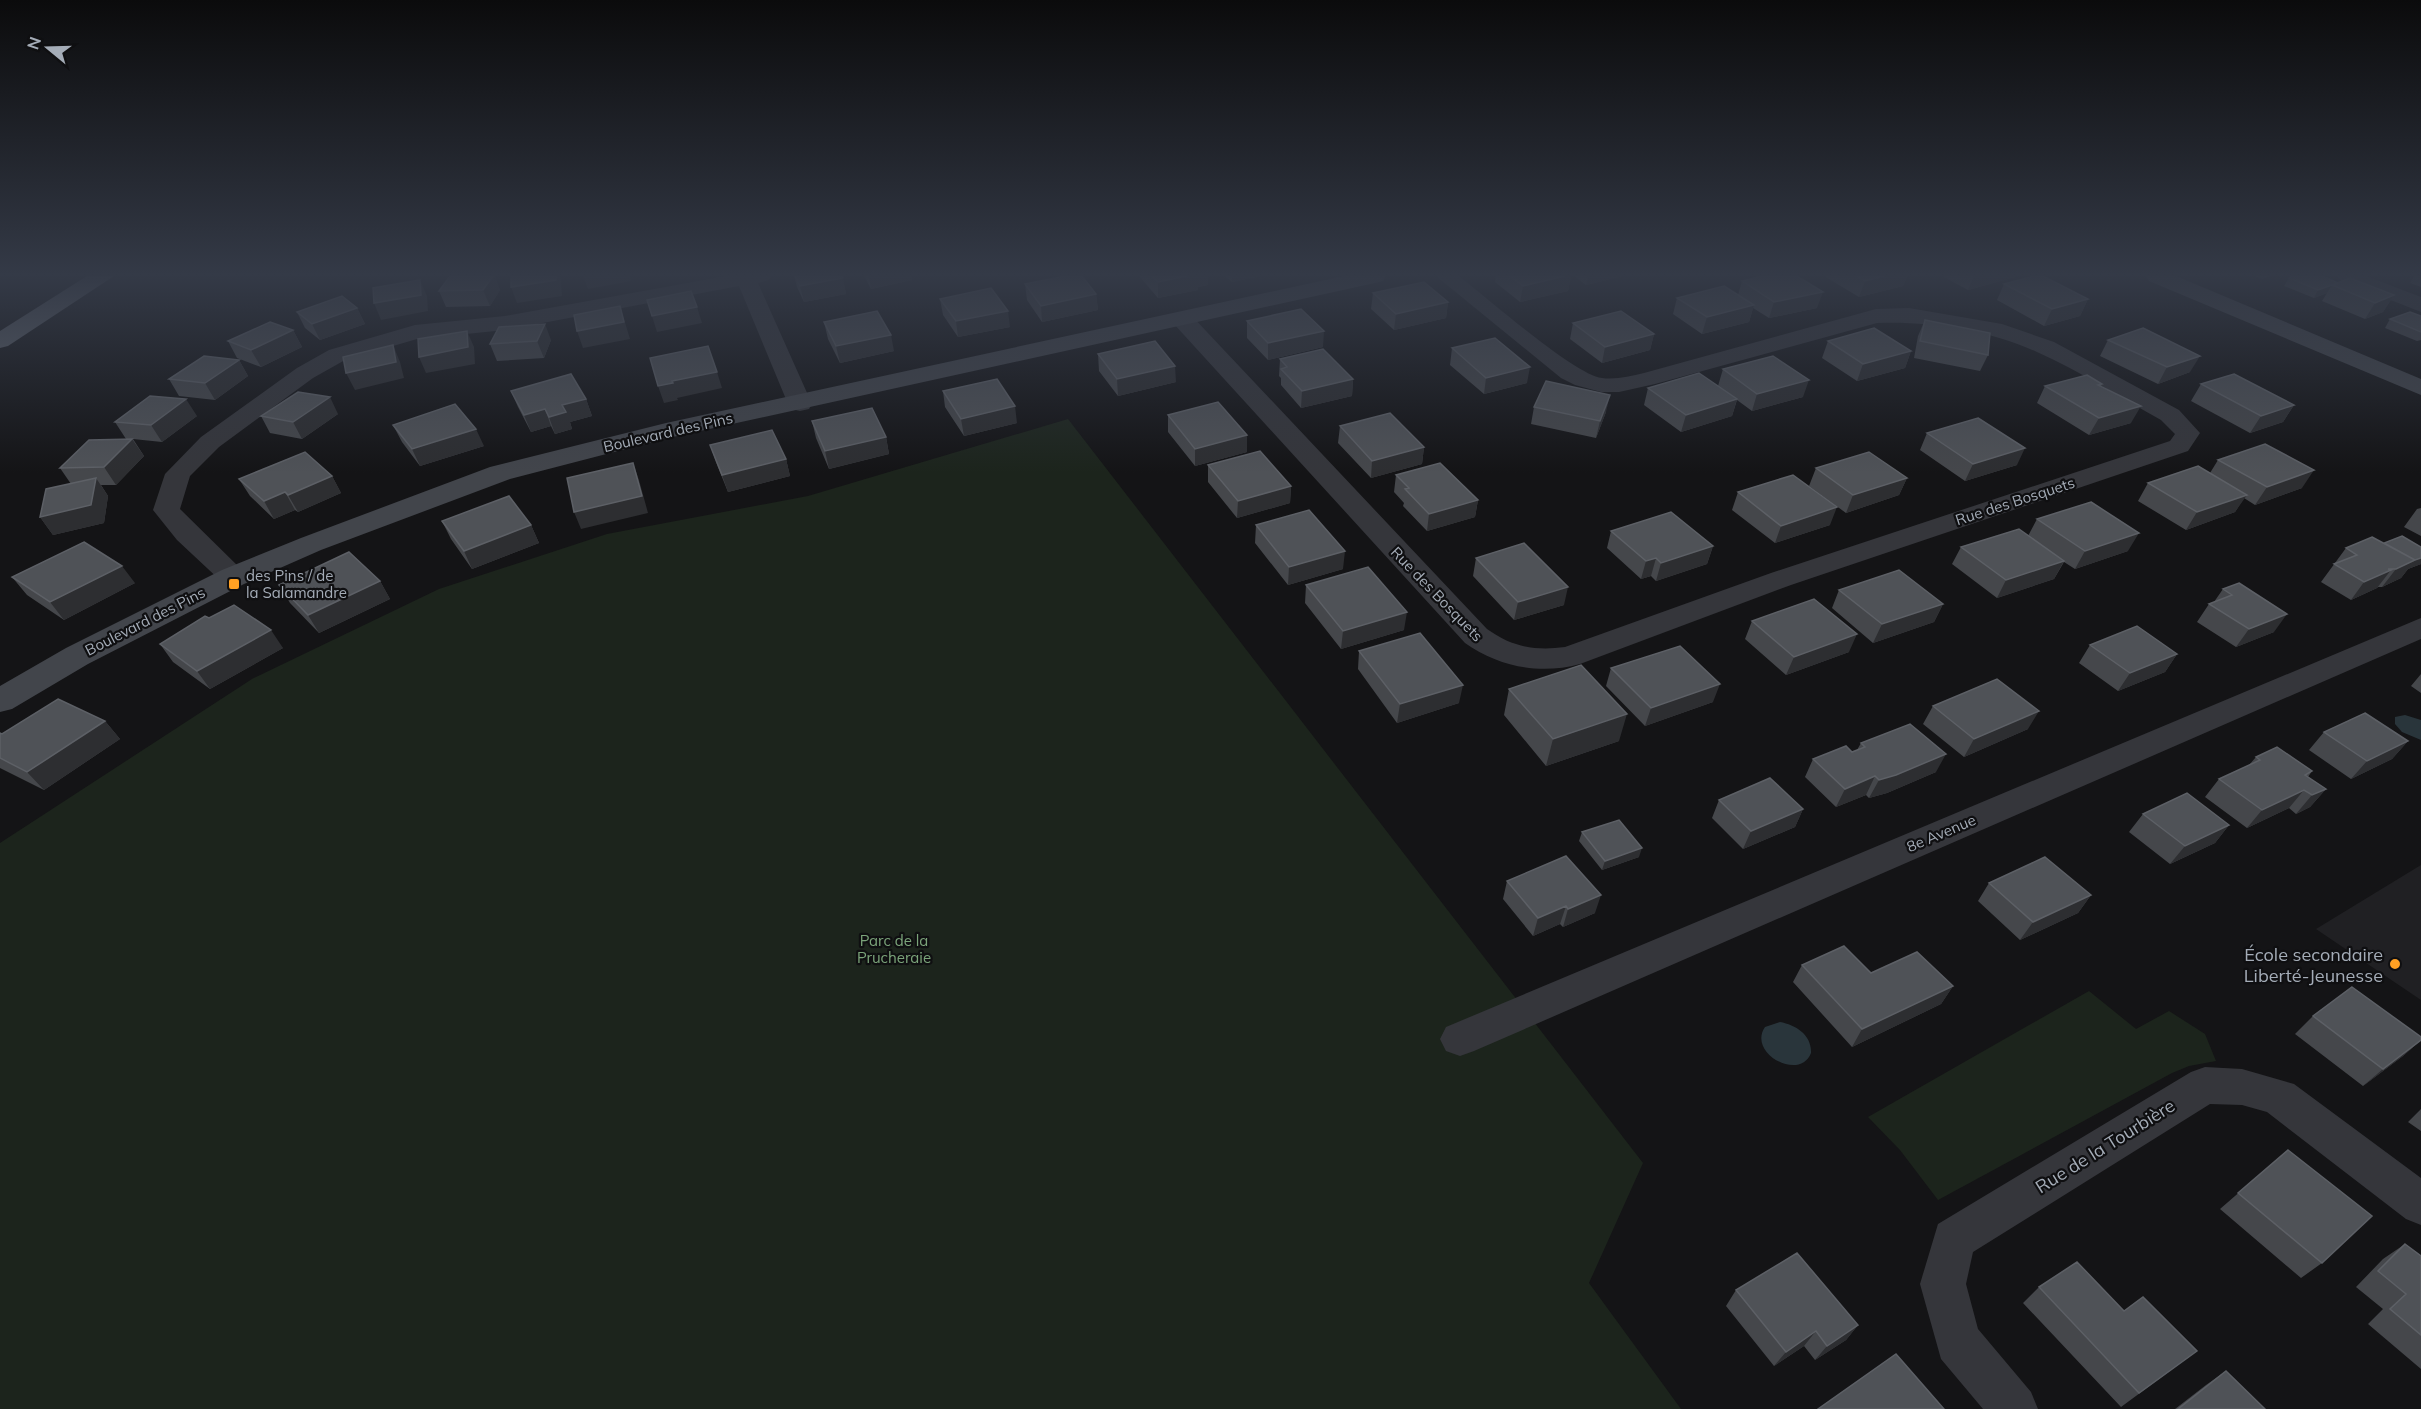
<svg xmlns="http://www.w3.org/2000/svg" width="2421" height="1409" font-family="Mulish,sans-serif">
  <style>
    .built { fill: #202023 }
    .green { fill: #1c241c }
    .water { fill: #29353b }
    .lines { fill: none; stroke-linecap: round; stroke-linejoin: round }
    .street { fill: #35363b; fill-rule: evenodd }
    .secondary { fill: #42454b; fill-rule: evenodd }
    .highway { fill: #60656d; fill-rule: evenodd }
    .wall { fill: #45474b }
    .shaded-wall { fill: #2d2e31 }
    .building { fill: #4f5257; stroke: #5d6066; stroke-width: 1.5 }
    .poi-dot { fill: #ffa023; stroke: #0f0f11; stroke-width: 2 }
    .labels { text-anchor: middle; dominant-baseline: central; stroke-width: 4.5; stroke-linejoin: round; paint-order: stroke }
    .street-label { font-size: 15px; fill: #a4acb7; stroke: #0f0f11 }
    .poi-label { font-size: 15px; fill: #a4acb7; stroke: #0f0f11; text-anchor: start }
    .park-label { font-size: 15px; fill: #7ba47a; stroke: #0f0f11 }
    .near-poi-label { font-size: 18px; fill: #a4acb7; stroke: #0f0f11; text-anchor: end }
    .near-street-label { font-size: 18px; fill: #a4acb7; stroke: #0f0f11 }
  </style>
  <rect width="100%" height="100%" fill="#141416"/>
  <path class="built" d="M2421,865V1000L2316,929Z"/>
  <path class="green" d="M1068,419L1643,1163L1589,1283L1681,1409H0V843L252,679L439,589L607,534L808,496Z
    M2089,991L2136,1029L2169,1011L2205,1034L2216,1061L2189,1066L2172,1073L1938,1200L1900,1150L1868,1117Z"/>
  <path class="water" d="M2405,715L2421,720V740L2402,732L2395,724V717Z
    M1780,1022C1796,1025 1812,1035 1811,1053C1800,1082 1747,1053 1765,1027Z"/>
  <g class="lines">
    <path class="street" d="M726,276H771L768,280L758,283L812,404L809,409L800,411L791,409L788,404L739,286L505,330L417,339L345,360L313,378L219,447L190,476L180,509L243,571L247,577L243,583L233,586L223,583L177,540L153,510L165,474L201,437L297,368L329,350L415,325L505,316Z
      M1436,276H1459C1486,297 1575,375 1602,378C1616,380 1630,376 1644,373L1876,309L1909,308L2002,324L2054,342L2179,410L2200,433L2188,451L1791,585L1580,664C1540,675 1499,667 1465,643L1174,324L1171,319L1174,314H1190L1487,629C1512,647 1535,651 1565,647L1771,573L2170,441L2175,434L2161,420C2121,398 2080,371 2037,352C1989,330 1930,321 1877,323L1655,384L1619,392H1601L1575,385L1561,378Z
      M2337,276H2366L2421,297V312L2340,280Z
      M2421,618V639L1474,1051L1460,1056L1446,1051L1440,1039L1446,1027Z
      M2205,1067L2242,1069L2294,1084L2421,1178V1225L2406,1219L2267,1112L2242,1105L2210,1104L1973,1252L1966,1284L1978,1329L2031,1392L2038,1409H1983L1941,1359L1920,1284L1938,1224L2191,1072Z"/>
    <path class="secondary" d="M1344,276H1386L1383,281L1375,283L668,438L510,479L321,550L244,584L88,664L12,709L0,712V686L66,648L222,570L301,538L490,467L666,423Z
      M2146,276H2176L2421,379V395L2149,281Z"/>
    <path class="highway" d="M87,276H114L8,346L0,348V331Z"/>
  </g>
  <path class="wall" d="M450,276L500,290L490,306L446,307L439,291Z
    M794,276H842L846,294L804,302L797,287Z
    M864,276H911L912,280L871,289Z
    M1139,276H1208V285L1198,287V290L1158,298Z
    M1225,276H1261L1232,282Z
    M1496,276H1571L1568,291L1520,302L1495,282Z
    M1574,276H1623L1586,285Z
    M1824,276H1907L1903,286L1859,297Z
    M1942,276H2015V277L1968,290Z
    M2255,276H2271L2262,279Z
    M2414,276H2421V287L2410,283Z
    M2289,278L2338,283L2394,295L2383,312L2365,319L2322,301L2327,293L2314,298L2284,286Z
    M1742,281L1817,308L1769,318L1753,308L1749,322L1702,334L1673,314L1677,298L1738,295Z
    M1025,284L1096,294L1098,310L1042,322L1027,300Z
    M2004,284L2088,299L2080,316L2044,326L1997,300Z
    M1373,293L1448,302L1446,318L1394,330L1371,309Z
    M940,299L1010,327L958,337L943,315Z
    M357,308L365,324L320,340L305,328L297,312Z
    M2421,316V340L2417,341L2385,328L2390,319Z
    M1925,320L1988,355L1980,371L1914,358L1918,336Z
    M1247,321L1323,347L1268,360L1247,338Z
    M824,322L894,351L840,363L828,339Z
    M1573,323L1654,334L1650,350L1602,363L1570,339Z
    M293,330L302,347L261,367L237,358L228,341Z
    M551,340L544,358L497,361L490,344Z
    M2108,340L2190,372L2158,384L2100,356Z
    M1828,341L1911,351L1905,368L1857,381L1822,358Z
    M1452,348L1527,383L1484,394L1450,365Z
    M1098,354L1176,382L1118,396L1099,371Z
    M1280,359L1353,379L1352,396L1301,408L1281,385V378L1279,376Z
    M239,360L248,376L215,400L179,396L169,379Z
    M1723,369L1803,397L1752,411L1737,400L1732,416L1681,432L1644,405L1648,388L1718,386Z
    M2102,384L2101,387L2131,423L2089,435L2037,403L2045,386Z
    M2201,384L2294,405L2283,422L2250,433L2191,401Z
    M511,391L586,399L592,416L570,422L572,429L555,434L551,426L531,432L518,407Z
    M943,391L1017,423L964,436L945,407Z
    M1534,407L1606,412L1596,438L1531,424Z
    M338,414L302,439L270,433L261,416Z
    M1168,415L1247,435V452L1195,466L1168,432Z
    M197,416L162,442L133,439L144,456L116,485H101L108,496L104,523L53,535L40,517L71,484L60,468L126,439L115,422Z
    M812,421L886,437L889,454L829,469L816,438Z
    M393,425L484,446L420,466L402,442Z
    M1340,426L1424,447L1422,464L1371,478L1338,443Z
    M1927,433L2017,465L1965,481L1920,450Z
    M710,445L786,459L790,476L728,492L716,462Z
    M2218,460L2302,488L2255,505L2244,498L2235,512L2186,530L2138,501L2148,483L2210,473Z
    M1208,465L1291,486L1290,503L1237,518L1208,482Z
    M1816,468L1907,478L1899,495L1846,513L1809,486Z
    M1396,475L1478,500L1475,517L1427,531L1403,506L1404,503L1394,492Z
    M332,476L341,493L298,512L295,510L274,519L250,496L239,479Z
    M1738,492L1830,525L1775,543L1732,510Z
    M2421,508V536L2404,527L2417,509Z
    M2037,519L2128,551L2075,569L2064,562L2054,579L1997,598L1952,564L1961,547L2028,536Z
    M442,521L531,525L539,543L472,569L451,539Z
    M1256,525L1343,569L1288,585L1255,543Z
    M1611,531L1713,546L1707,564L1656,581L1651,576L1641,579L1607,548Z
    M2384,543L2421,547V564L2408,569L2401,578L2382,587H2378L2377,588L2351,600L2321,582L2346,548Z
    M1476,558L1564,605L1514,620L1473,576Z
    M12,577L135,583L64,620L27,595Z
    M380,581L390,599L319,633L290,603L279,585Z
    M2239,583L2274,632L2236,647L2197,622L2209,604L2214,602L2223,589Z
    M1306,585L1404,630L1341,649L1305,603Z
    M1839,590L1943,604L1934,622L1873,643L1832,608Z
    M209,618L283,648L210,689L173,662L160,644Z
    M1752,621L1849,652L1786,675L1745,639Z
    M2090,645L2177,654L2165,672L2118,691L2079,663Z
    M1359,651L1459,703L1397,723L1358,669Z
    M1611,668L1713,702L1645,726L1606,686Z
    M2421,674V693L2411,686Z
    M1509,689L1619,741L1546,766L1504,715Z
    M1933,706L2028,729L1964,757L1923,724Z
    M105,721L120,739L44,790L0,768V733L2,734Z
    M2324,732L2408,741L2392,759L2351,779L2309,750Z
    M1861,743L1936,772L1887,793L1869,798L1866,795L1836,807L1805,777L1813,759L1852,752L1857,750Z
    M2256,757L2312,771L2308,777L2326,789L2310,807L2296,814L2289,808L2247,828L2205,797L2219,779L2249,765Z
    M1719,800L1803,809L1795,827L1743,849L1712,818Z
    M2143,814L2229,825L2215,843L2170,864L2129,832Z
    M1582,832L1639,857L1602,870L1579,841Z
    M1507,881L1595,913L1563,927L1560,924L1533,936L1503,899Z
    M1989,883L2091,895L2078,913L2020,940L1978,901Z
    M1802,965L1871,973L1953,986L1941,1004L1852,1047L1793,982Z
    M2313,1016L2421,1040L2403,1056L2363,1086L2295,1034Z
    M2421,1109V1131L2408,1122Z
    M2288,1150L2322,1263L2301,1278L2220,1209Z
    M2405,1244L2421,1256V1369L2368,1324L2383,1309L2356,1287L2383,1259Z
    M2039,1287L2124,1311L2197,1351L2121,1407L2023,1303Z
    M1736,1290L1858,1325L1846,1340L1815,1360L1804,1346L1774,1366L1726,1306Z
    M2226,1371L2265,1409H2175L2206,1385Z"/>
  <path class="shaded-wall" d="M493,276H495L500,290L490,306L483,290Z
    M556,276H560L561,281L562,296L517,303L511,287Z
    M583,276H630L631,281L588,289Z
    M869,276H911L912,280L871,289Z
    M1187,276H1208V285L1198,287V290L1158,298V282Z
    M1232,276H1261L1232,282Z
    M1565,276H1571L1568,291L1520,302L1523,286Z
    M1588,276H1623L1586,285Z
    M1884,276H1907L1903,286L1859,297L1865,281Z
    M1974,276H2015V277L1968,290Z
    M843,278L846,294L804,302L800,286Z
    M420,280L427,296L428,311L381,320L374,303Z
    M2332,285L2327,293L2314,298L2318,290Z
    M1823,292L1817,308L1769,318L1774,302Z
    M1096,294L1098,310L1042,322L1041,306Z
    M2394,295L2383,312L2365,319L2375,303Z
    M2088,299L2080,316L2044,326L2052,309Z
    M1448,302L1446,318L1394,330L1396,314Z
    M1754,305L1749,322L1702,334L1707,317Z
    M620,306L630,339L583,348L577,331Z
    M697,307L702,323L657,332L652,316Z
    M357,308L365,324L320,340L312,324Z
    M1008,311L1010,327L958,337L956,321Z
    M545,324L551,340L544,358L537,341Z
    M293,330L302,347L261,367L251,350Z
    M467,331L474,347L475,364L426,373L419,357Z
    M1324,331L1323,347L1268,360V343Z
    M1654,334L1650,350L1602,363L1605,347Z
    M891,335L894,351L840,363L836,346Z
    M393,345L400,362L404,378L355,390L346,373Z
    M1911,351L1905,368L1857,381L1863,364Z
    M2200,356L2190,372L2158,384L2167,367Z
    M239,360L248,376L215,400L205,383Z
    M1175,366L1176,382L1118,396L1117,379Z
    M1530,367L1527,383L1484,394L1486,378Z
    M717,372L722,388L677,398L678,400L664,403L658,386L672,381Z
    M1353,379L1352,396L1301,408L1302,391Z
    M1809,380L1803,397L1752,411L1757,394Z
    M1610,395L1606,412L1596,438L1600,421Z
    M330,397L338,414L302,439L293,422Z
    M186,399L197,416L162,442L151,425Z
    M586,399L592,416L570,422L572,429L555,434L549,417L562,405Z
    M1737,399L1732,416L1681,432L1686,415Z
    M2294,405L2283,422L2250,433L2261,416Z
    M1015,406L1017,423L964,436L961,419Z
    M2141,406L2131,423L2089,435L2099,418Z
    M545,409L551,426L531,432L524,415Z
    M476,429L484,446L420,466L412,449Z
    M1247,435V452L1195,466V449Z
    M886,437L889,454L829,469L825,451Z
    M132,439L144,456L116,485L104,467Z
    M1424,447L1422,464L1371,478L1372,461Z
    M2025,448L2017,465L1965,481L1973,464Z
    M786,459L790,476L728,492L722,475Z
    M633,463L639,480L648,513L581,529L574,512Z
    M2314,470L2302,488L2255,505L2267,487Z
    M332,476L341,493L298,512L288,495Z
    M96,478L108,496L104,523L53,535L40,517Z
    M1907,478L1899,495L1846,513L1853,495Z
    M1291,486L1290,503L1237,518L1238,501Z
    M285,492L295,510L274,519L264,501Z
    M2247,495L2235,512L2186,530L2197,512Z
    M1478,500L1475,517L1427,531L1429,514Z
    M1837,507L1830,525L1775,543L1781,526Z
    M531,525L539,543L472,569L464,551Z
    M2139,533L2128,551L2075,569L2085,551Z
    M1713,546L1707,564L1656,581L1661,563Z
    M1345,551L1343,569L1288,585L1289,567Z
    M1656,558L1651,576L1641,579L1646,561Z
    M2421,558V564L2408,569L2401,578L2382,587L2396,569Z
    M2064,561L2054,579L1997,598L2006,580Z
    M122,566L135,583L64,620L50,602Z
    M2391,570L2377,588L2351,600L2364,582Z
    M380,581L390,599L319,633L308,615Z
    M1568,587L1564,605L1514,620L1518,602Z
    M1943,604L1934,622L1873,643L1882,624Z
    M1407,612L1404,630L1341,649L1343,631Z
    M2287,614L2274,632L2236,647L2249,629Z
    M271,630L283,648L210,689L197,671Z
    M1857,634L1849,652L1786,675L1794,657Z
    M2177,654L2165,672L2118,691L2130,673Z
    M1720,684L1713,702L1645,726L1651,708Z
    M1463,685L1459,703L1397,723L1400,704Z
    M2039,711L2028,729L1964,757L1974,739Z
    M1627,714L1619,741L1546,766L1553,739Z
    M105,721L120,739L44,790L27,772Z
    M2408,741L2392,759L2351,779L2367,761Z
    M1946,754L1936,772L1887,793L1869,798L1879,780Z
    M1875,776L1866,795L1836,807L1845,789Z
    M2326,789L2310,807L2296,814L2312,795Z
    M2304,790L2289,808L2247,828L2262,810Z
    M1803,809L1795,827L1743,849L1751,831Z
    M2229,825L2215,843L2170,864L2185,846Z
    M1642,848L1639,857L1602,870L1605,861Z
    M1601,895L1595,913L1563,927L1568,909Z
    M2091,895L2078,913L2020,940L2033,922Z
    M1566,906L1560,924L1533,936L1538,918Z
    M1953,986L1941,1004L1852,1047L1862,1029Z
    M2421,1040L2403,1056L2363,1086L2383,1069Z
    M1858,1325L1846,1340L1815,1360L1827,1346Z
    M1816,1331L1804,1346L1774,1366L1786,1352Z"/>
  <path class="building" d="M450,276H493L483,290L439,291Z
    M511,276H556V280L511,287Z
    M795,276H842L843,278L800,286Z
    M1065,276H1082L1096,294L1041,306L1025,284Z
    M1152,276H1187L1158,282Z
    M1510,276H1565L1523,286Z
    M1762,276H1797L1823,292L1774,302L1742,281Z
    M1857,276H1884L1865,281Z
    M2034,276H2043L2088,299L2052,309L2004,284Z
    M2293,276H2322L2338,283L2318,290L2289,278Z
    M2350,278L2394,295L2375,303L2332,285Z
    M420,280L421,295L374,303L373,288Z
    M1424,282L1448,302L1396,314L1373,293Z
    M1724,286L1754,305L1707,317L1677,298Z
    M991,288L1008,311L956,321L940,299Z
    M691,291L697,307L652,316L647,300Z
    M342,296L357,308L312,324L297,312Z
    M620,306L624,322L577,331L574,315Z
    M1301,309L1324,331L1268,343L1247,321Z
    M877,311L891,335L836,346L824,322Z
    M1621,311L1654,334L1605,347L1573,323Z
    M2410,312L2421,316V332L2390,319Z
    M1925,320L1990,333L1988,355L1920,341Z
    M270,322L293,330L251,350L228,341Z
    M545,324L537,341L490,344L499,327Z
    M1874,328L1911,351L1863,364L1828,341Z
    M2143,328L2200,356L2167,367L2108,340Z
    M467,331L468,347L419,357L418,339Z
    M1495,338L1530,367L1486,378L1452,348Z
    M1155,341L1175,366L1117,379L1098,354Z
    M393,345L396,362L346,373L343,357Z
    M708,346L717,372L672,381L673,383L658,386L650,358Z
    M1323,349L1353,379L1302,391L1281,369L1287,367L1280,359Z
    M204,356L239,360L205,383L169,379Z
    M1773,356L1809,380L1757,394L1723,369Z
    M1699,373L1737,399L1686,415L1648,388Z
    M571,374L586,399L562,405L566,412L549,417L545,409L524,415L511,391Z
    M2234,374L2294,405L2261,416L2201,384Z
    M2087,375L2102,384L2098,385L2141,406L2099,418L2045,386Z
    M997,379L1015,406L961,419L943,391Z
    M1546,381L1610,395L1600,421L1534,407Z
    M298,392L330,397L293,422L261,416Z
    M150,396L186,399L151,425L115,422Z
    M1218,402L1247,435L1195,449L1168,415Z
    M455,404L476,429L412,449L393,425Z
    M872,408L886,437L825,451L812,421Z
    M1390,413L1424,447L1372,461L1340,426Z
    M1978,418L2025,448L1973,464L1927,433Z
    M772,430L786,459L722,475L710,445Z
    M132,439L104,467L60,468L89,440Z
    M2265,444L2314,470L2267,487L2218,460Z
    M1260,451L1291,486L1238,501L1208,465Z
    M305,452L332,476L288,495L285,492L264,501L239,479Z
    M1869,452L1907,478L1853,495L1816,468Z
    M633,463L642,496L574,512L567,478Z
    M1440,463L1478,500L1429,514L1405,489L1409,488L1396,475Z
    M2198,466L2247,495L2197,512L2148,483Z
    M1793,475L1837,507L1781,526L1738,492Z
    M96,478L91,505L40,517L46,489Z
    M509,496L531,525L464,551L442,521Z
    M2091,502L2139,533L2085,551L2037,519Z
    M1309,510L1345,551L1289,567L1256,525Z
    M1671,512L1713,546L1661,563L1656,558L1646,561L1611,531Z
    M2019,529L2064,561L2006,580L1961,547Z
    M2402,536L2421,547V558L2415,560L2384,543Z
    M2372,537L2415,560L2396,569H2388L2391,570L2364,582L2334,564L2357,555L2346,548Z
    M84,542L122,566L50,602L12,577Z
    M1524,543L1568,587L1518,602L1476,558Z
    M349,552L380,581L308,615L279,585Z
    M1368,567L1407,612L1343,631L1306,585Z
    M1899,570L1943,604L1882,624L1839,590Z
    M2239,583L2287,614L2249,629L2209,604L2232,595L2223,589Z
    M1814,599L1857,634L1794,657L1752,621Z
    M234,605L271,630L197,671L160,644L205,616L209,618Z
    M2137,626L2177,654L2130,673L2090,645Z
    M1420,633L1463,685L1400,704L1359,651Z
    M1680,646L1720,684L1651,708L1611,668Z
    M1581,665L1627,714L1553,739L1509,689Z
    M1997,679L2039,711L1974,739L1933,706Z
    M58,699L105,721L27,772L0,758V733L2,734Z
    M2365,713L2408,741L2367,761L2324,732Z
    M1910,724L1946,754L1896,775L1879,780L1875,776L1845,789L1813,759L1846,746L1852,752L1865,747L1861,743Z
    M2277,747L2312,771L2305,775L2326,789L2312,795L2304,790L2262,810L2219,779L2260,760L2256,757Z
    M1770,778L1803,809L1751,831L1719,800Z
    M2187,793L2229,825L2185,846L2143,814Z
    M1619,820L1642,848L1605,861L1582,832Z
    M1566,856L1601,895L1568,909L1566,906L1538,918L1507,881Z
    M2045,857L2091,895L2033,922L1989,883Z
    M1844,946L1871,973L1917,952L1953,986L1862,1029L1802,965Z
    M2352,987L2421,1037V1040L2383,1069L2313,1016Z
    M2288,1150L2372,1216L2322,1263L2238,1193Z
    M2405,1244L2421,1256V1335L2390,1309L2406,1294L2378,1271Z
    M1797,1253L1858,1325L1827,1346L1816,1331L1786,1352L1736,1290Z
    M2077,1262L2124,1311L2143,1297L2197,1351L2139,1393L2039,1287Z
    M1896,1354L1944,1409H1818Z
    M2226,1371L2265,1409H2178Z"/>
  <linearGradient id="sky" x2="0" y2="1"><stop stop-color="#0b0b0c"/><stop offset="0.58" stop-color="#343a47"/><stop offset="1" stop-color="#343a47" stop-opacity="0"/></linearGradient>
  <rect width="2421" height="473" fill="url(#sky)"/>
  <g class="poi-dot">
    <rect x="228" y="578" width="12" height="12" rx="3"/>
    <circle cx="2395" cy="964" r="6"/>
  </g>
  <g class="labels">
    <g class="street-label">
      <text transform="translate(668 432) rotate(-13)">Boulevard des Pins</text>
      <text transform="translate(2015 501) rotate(-18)">Rue des Bosquets</text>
      <text transform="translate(1437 594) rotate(46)">Rue des Bosquets</text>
      <text transform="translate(145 621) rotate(-27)">Boulevard des Pins</text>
      <text transform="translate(1941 833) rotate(-23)">8e Avenue</text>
    </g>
    <g class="poi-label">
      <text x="246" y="575">des Pins / de<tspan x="246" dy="17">la Salamandre</tspan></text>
    </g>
    <g class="park-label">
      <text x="894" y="940">Parc de la<tspan x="894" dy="17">Prucheraie</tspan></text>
    </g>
    <g class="near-poi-label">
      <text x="2383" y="954">École secondaire<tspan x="2383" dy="21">Liberté-Jeunesse</tspan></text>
    </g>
    <g class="near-street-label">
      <text transform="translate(2105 1146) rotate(-32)">Rue de la Tourbière</text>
    </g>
  </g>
  <g transform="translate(48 48) rotate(289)" stroke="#0f0f11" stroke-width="4.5" paint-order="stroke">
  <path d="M0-4.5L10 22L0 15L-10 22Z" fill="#a4acb7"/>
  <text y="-9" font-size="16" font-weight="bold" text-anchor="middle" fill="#a4acb7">N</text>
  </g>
</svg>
